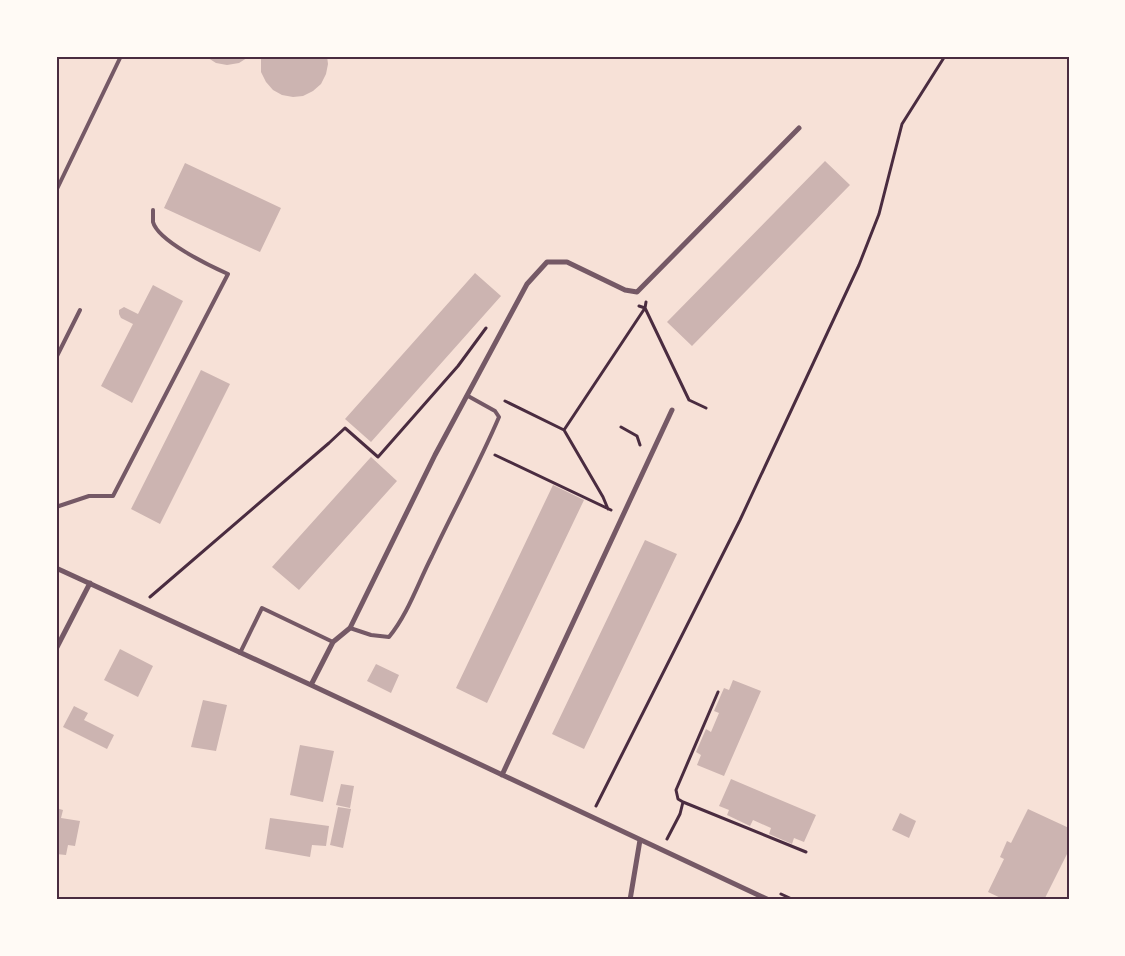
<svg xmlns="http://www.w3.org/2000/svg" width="1125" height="956" font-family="'Nunito Sans',sans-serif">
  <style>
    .building { fill: #ccb4b1 }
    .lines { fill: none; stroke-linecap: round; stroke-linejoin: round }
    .path { stroke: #4a2c40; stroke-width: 3 }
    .service { stroke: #755966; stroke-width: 4 }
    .minor { stroke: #755966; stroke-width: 5 }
    .neatline { fill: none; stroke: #4a2c40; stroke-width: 2 }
  </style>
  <rect width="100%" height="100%" fill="#f7e1d7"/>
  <path class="building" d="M205,56H250L239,63L227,65L216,63Z
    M261,56H327L328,64L326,74L321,84L313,91L303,96L293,97L282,95L273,90L266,82L261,72Z
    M825,161L850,185L692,346L667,322Z
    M185,163L281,208L260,252L164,208Z
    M475,273L501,296L371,442L345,419Z
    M153,285L183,301L132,403L101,386L133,324L121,318L119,314V310L124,307L138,314Z
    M201,370L230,384L160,524L131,509Z
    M371,457L397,481L299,590L272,567Z
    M553,485L584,500L487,703L456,688Z
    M645,540L677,554L584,749L552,734Z
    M120,649L153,666L138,697L104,680Z
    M376,664L399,675L391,693L367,681Z
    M733,680L761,691L724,776L697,765L701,755L696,752L706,729L711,732L719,713L714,711L724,688L729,690Z
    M203,700L227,705L216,751L191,747Z
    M74,706L88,713L84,720L114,735L107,749L63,727Z
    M300,745L334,751L323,802L290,795Z
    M731,779L816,815L804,842L794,838L792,844L769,834L771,828L753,820L750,826L727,815L729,810L719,806Z
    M341,784L354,786L350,808L336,805Z
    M338,807L351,809L343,848L330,845Z
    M56,808L63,810L61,818L80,821L75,846L68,845L66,855L56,854Z
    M1028,809L1069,828V850L1045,898L1046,900H1005L988,892L1004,859L1000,857L1007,841L1011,843Z
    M900,813L916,821L909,838L892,830Z
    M270,818L329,826L326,846L312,845L310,857L265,849Z
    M77,897L84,898L85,900H73Z"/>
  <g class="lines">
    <path class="path" d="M639,306L645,308L646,302
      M505,401L564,430L645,308L689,400L706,408
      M621,427L637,436L640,445
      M564,430L603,497L608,509
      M495,455L611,510
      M150,597L329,443L345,428L378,457L458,366L486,328
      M683,802L806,852
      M596,806L740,520L859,265L879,214L902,124L945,56
      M667,839L680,814L683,802L678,799L676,790L718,692
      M781,894L794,900"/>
    <path class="service" d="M56,191L121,56
      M56,358L80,310
      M56,507L89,496H113L228,274C210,266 158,241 153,222C153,218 153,214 153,210
      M350,628L371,635L389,637C408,614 418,583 432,556C454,509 479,464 499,417L495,411L468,396
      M240,653L262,608L333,642"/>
    <path class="minor" d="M56,568L311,685L769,900
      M56,649L90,583
      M311,685L333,642L350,628L435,455L527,284L547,262H567L625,290L637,292L799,128
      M502,775L672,410
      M630,900L640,840"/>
  </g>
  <rect width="1125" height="956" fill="none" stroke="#fffaf5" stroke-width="115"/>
  <rect x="58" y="58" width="1010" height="840" class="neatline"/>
</svg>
